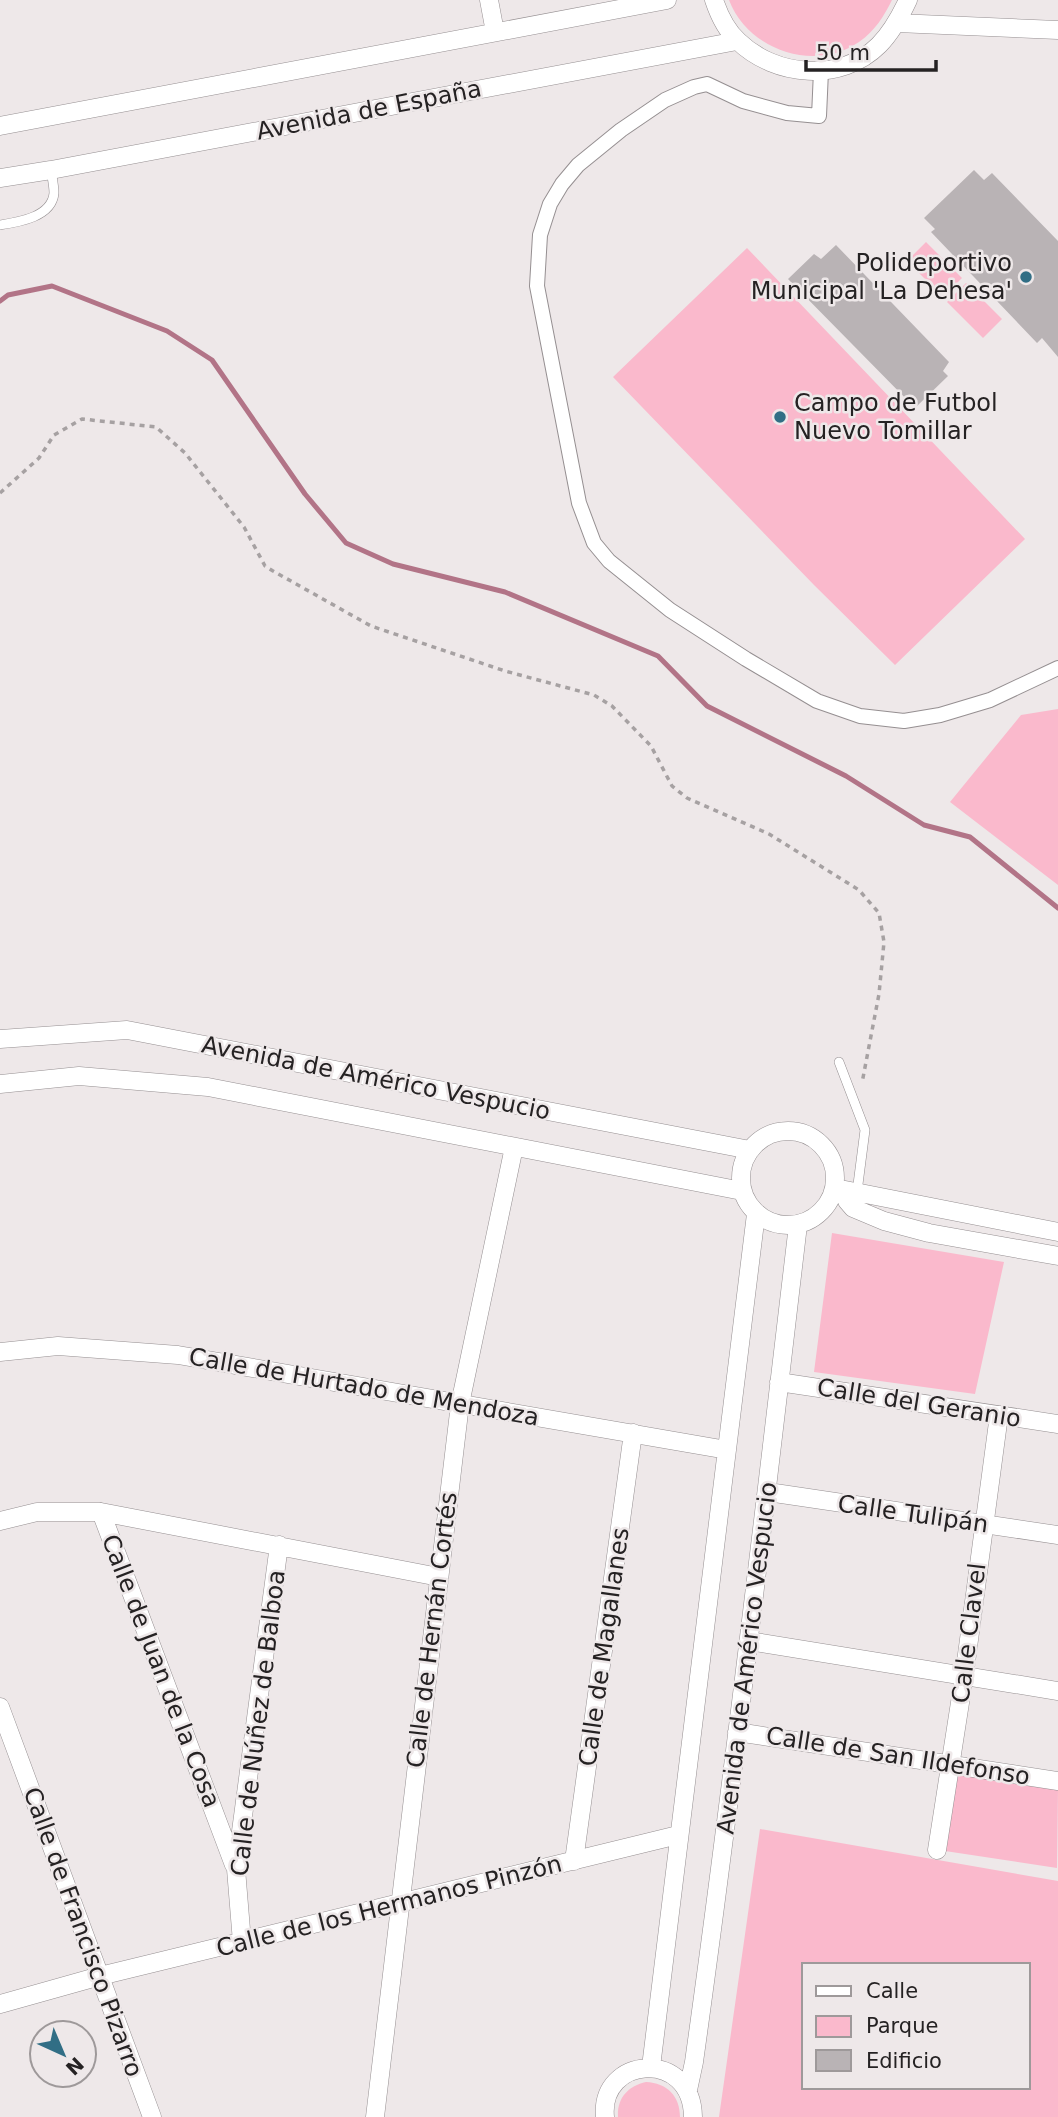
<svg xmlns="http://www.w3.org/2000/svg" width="1058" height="2117" font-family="'DejaVu Sans',sans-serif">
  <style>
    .green { fill: #fab9cc; fill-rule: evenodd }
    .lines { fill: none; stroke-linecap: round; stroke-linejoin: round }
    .stream { stroke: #b27487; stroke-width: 5 }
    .building { fill: #b9b3b5 }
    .service-casing { stroke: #958f91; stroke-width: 10 }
    .pedestrian-casing { stroke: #958f91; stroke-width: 16 }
    .minor-casing { stroke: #958f91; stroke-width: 19 }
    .path { stroke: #a6a1a2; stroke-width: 3.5; stroke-dasharray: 5 5; stroke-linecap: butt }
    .service { stroke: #fff; stroke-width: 9 }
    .pedestrian { stroke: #fff; stroke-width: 14 }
    .minor { stroke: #fff; stroke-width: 18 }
    .poi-dot { fill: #316e85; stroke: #eee8e9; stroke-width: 2.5 }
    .labels { text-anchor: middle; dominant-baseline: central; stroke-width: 5; stroke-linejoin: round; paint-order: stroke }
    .street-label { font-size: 24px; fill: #252223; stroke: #eee8e9 }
    .poi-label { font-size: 24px; fill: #252223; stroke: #eee8e9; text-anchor: end }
  </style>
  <rect width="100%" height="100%" fill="#eee8e9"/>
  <path class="green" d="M729,0H892C884,16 875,31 859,42C814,73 748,50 729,0Z
    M926,242L962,278L943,297L907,261Z
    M747,248L1025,539L895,665L814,585L613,377Z
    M966,283L1002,319L983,338L947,302Z
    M1058,709V885L950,802L1021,715Z
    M832,1233L1004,1262L975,1394L814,1372Z
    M958,1772L1058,1788L1057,1868L945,1851Z
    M760,1829L1058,1881V2117H719ZM804,1965H1028V2087H804Z
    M646,2082C667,2083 680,2096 680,2117H618C617,2098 628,2086 646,2082Z"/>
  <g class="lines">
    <path class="stream" d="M0,301L8,295L52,286L167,331L212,360L305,494L346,543L393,564L505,592L658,656L707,706L846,776L924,825L970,837L1058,908"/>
  </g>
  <path class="building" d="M974,170L984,180L992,173L1058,241V357L1042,338L1037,343L931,232L935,229L924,218Z
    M836,245L949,362L943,371L948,376L915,408L788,279L814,254L821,259Z"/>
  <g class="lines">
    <defs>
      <path id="service" d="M0,225C19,222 52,217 54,193C54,186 52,177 51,170
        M839,1062L865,1130L857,1192"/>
      <path id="pedestrian" d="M821,71L819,116L787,113L743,101L707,84L694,87L665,100L621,130L578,165L562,184L550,204L540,235L537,286L579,503L594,543L609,561L670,610L746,659L817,701L860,716L904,721L940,715L990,700L1058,668"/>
      <path id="minor" d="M489,0L495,32
        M714,0C719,15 726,30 738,41C775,77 841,83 879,45C892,32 900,17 908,0
        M897,23L1058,30
        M0,126L667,0
        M0,178L51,170L737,41
        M0,1039L127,1030L750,1150
        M0,1084L79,1076L208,1087L742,1191
        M741 1178a47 47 0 1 1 94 0a47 47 0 1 1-94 0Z
        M835,1188L1058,1232
        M845,1190L847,1201L853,1208L884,1221L929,1233L1058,1256
        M0,1352L58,1346L178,1355L727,1450
        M779,1382L1058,1424
        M768,1492L1058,1535
        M101,1512L234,1865
        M0,1521L37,1512H101L439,1577
        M749,1641L1058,1691
        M0,1707L152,2117
        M737,1732L1058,1781
        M937,1850L964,1677L999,1415
        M574,1861L633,1433
        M242,1942L236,1869L279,1545
        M0,2004L100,1976L678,1835
        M651,2067L756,1214
        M688,2090L694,2062C733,1783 765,1504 798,1225
        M375,2117L460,1404L514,1147
        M605,2117C599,2056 692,2048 693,2117"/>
    </defs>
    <use href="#service" class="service-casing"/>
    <use href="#pedestrian" class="pedestrian-casing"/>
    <use href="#minor" class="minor-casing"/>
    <path class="path" d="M0,493L39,458L54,435L82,419L156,427L185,453L244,527L265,566L273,571L371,626L505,671L594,695L612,706L651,746L672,786L687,798L769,834L859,890L879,913L884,942L879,994L862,1083"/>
    <use href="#service" class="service"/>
    <use href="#pedestrian" class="pedestrian"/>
    <use href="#minor" class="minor"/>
  </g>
  <g class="poi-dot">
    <circle cx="1026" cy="277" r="7"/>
    <circle cx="780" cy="417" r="7"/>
  </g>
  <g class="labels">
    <g class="street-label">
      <text transform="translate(369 110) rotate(-11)">Avenida de España</text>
      <text transform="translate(376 1078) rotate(11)">Avenida de Américo Vespucio</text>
      <text transform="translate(364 1387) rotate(10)">Calle de Hurtado de Mendoza</text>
      <text transform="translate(919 1403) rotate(9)">Calle del Geranio</text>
      <text transform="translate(913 1514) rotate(8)">Calle Tulipán</text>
      <text transform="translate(432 1630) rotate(-83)">Calle de Hernán Cortés</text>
      <text transform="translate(969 1633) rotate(-83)">Calle Clavel</text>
      <text transform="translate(604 1647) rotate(-82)">Calle de Magallanes</text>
      <text transform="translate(747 1658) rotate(-83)">Avenida de Américo Vespucio</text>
      <text transform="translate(161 1671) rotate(69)">Calle de Juan de la Cosa</text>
      <text transform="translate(258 1723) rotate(-83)">Calle de Núñez de Balboa</text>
      <text transform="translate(898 1756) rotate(9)">Calle de San Ildefonso</text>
      <text transform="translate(389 1906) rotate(-14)">Calle de los Hermanos Pinzón</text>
      <text transform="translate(83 1932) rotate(70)">Calle de Francisco Pizarro</text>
    </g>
    <g class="poi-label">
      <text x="1012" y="263">Polideportivo<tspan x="1012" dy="28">Municipal 'La Dehesa'</tspan></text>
      <text x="794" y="403" text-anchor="start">Campo de Futbol<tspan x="794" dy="28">Nuevo Tomillar</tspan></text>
    </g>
  </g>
  <rect x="802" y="1963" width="228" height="126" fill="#eee8e9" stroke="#9e999a" stroke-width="2"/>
  <rect x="816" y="1986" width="35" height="10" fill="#ffffff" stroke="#9e999a" stroke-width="2"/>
  <text x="866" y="1998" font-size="21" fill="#252223">Calle</text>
  <rect x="816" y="2016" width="35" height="21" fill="#fab9cc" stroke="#9e999a" stroke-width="2"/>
  <text x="866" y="2033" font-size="21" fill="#252223">Parque</text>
  <rect x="816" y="2050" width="35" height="21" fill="#b9b3b5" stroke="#9e999a" stroke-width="2"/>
  <text x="866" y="2068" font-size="21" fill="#252223">Edificio</text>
  <g transform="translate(63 2054) rotate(136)"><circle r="33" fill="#eee8e9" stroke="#9e999a" stroke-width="2"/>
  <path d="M0-5L12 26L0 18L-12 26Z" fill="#316e85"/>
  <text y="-10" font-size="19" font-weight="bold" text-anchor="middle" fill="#252223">N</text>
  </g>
  <path d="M806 60v10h130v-10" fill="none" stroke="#252223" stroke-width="3.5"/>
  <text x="816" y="60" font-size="21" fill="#252223" stroke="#eee8e9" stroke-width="5" paint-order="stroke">50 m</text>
</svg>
